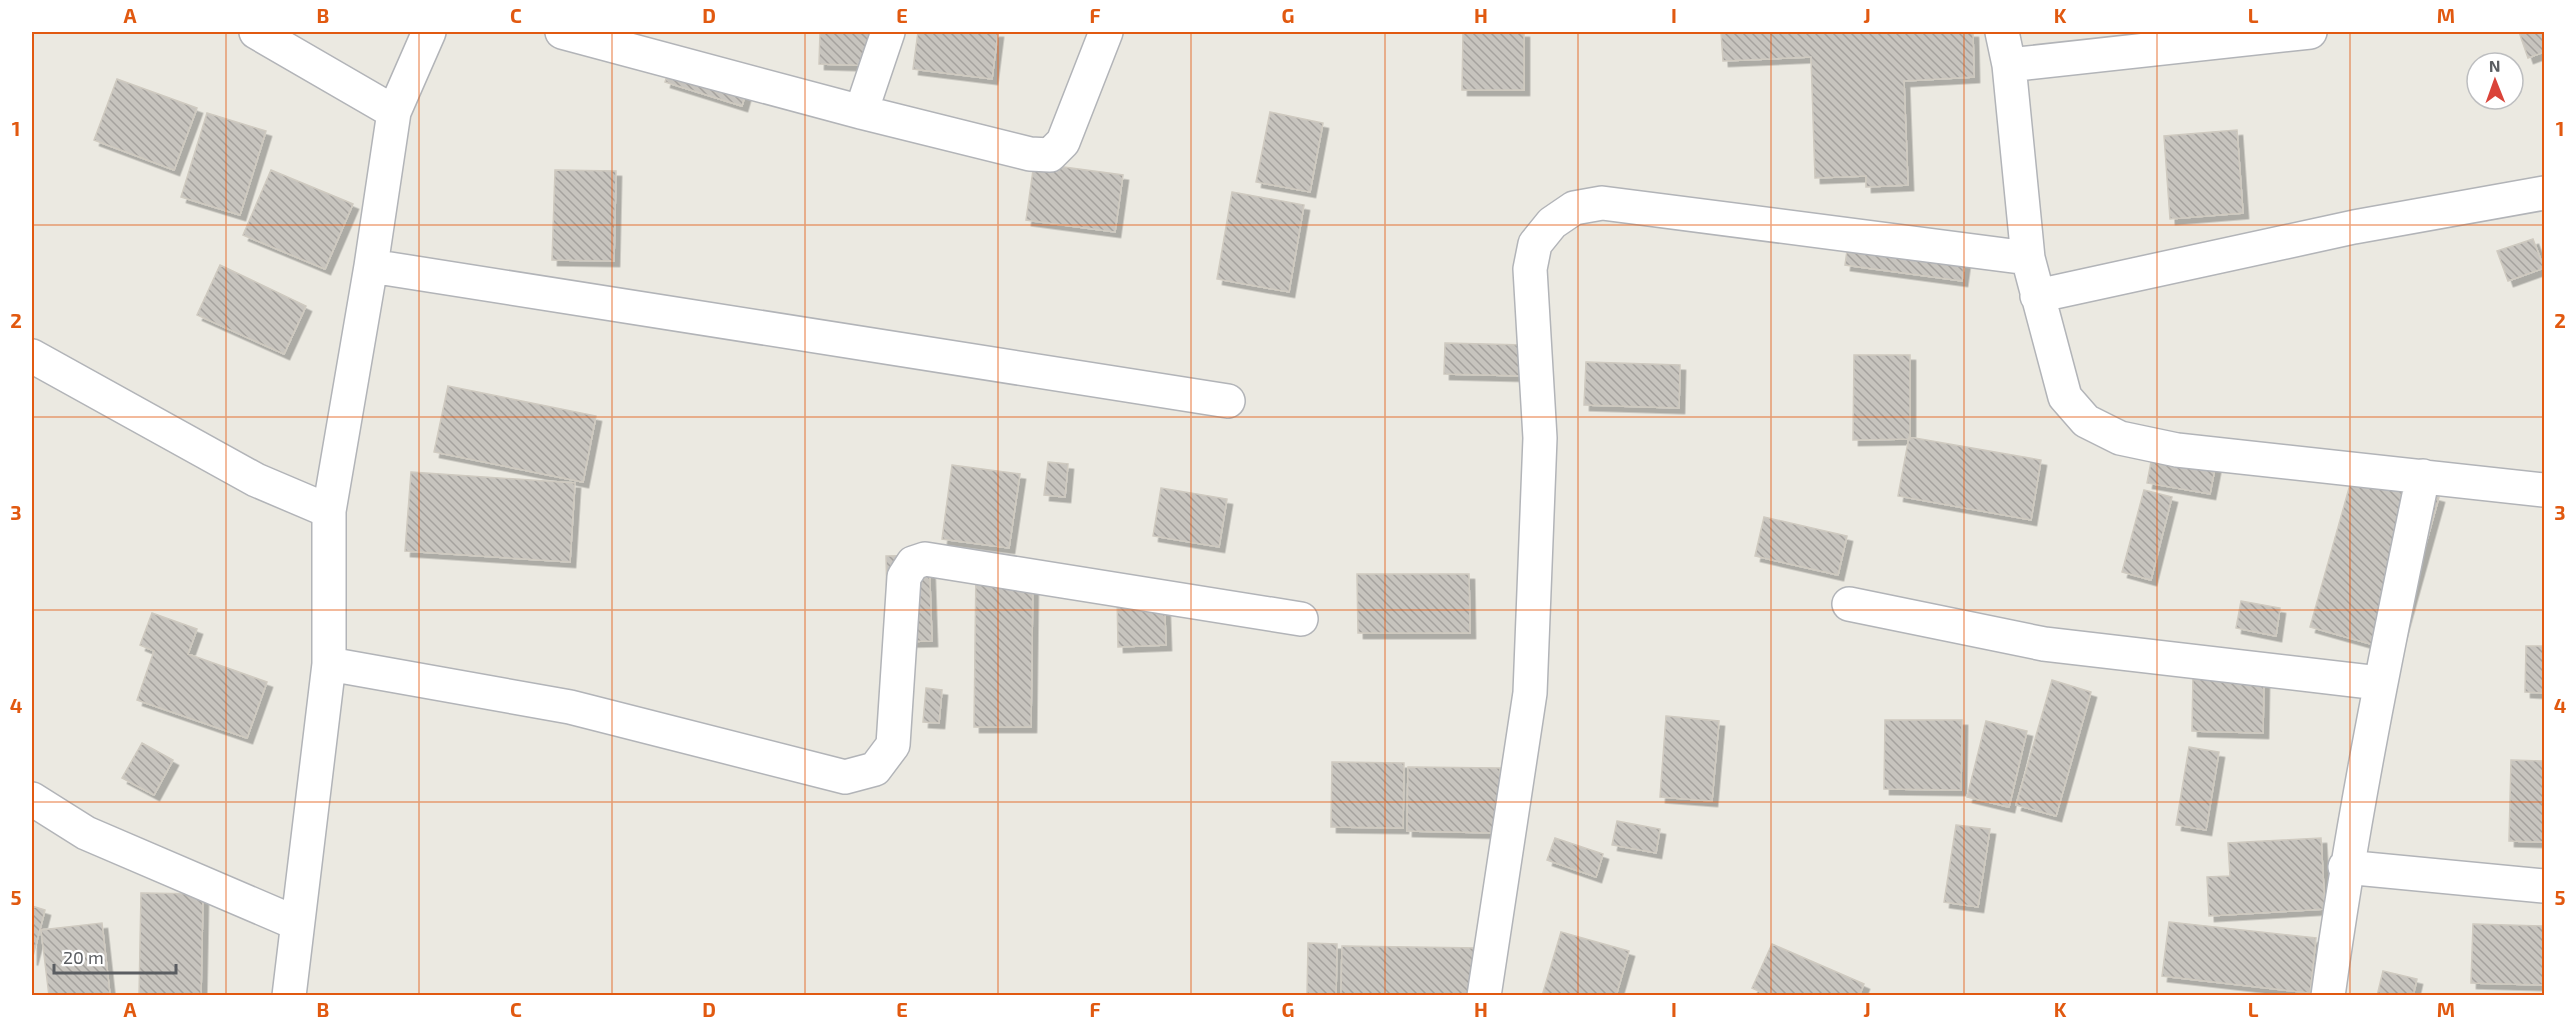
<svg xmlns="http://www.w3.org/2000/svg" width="2576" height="1027" font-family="'Exo 2',sans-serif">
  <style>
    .building { fill: url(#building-back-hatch); stroke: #cfcac0; stroke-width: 1.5; filter: url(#shadow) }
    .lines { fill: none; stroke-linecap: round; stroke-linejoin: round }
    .minor-casing { stroke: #b2b4b8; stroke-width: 36 }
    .minor { stroke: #fff; stroke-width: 33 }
    .grid { fill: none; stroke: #e15910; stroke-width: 1.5; stroke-opacity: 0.55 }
    .neatline { fill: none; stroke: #e15910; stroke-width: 2 }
    .grid-label { font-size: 20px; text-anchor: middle; font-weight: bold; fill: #e15910 }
  </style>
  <defs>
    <pattern id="building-back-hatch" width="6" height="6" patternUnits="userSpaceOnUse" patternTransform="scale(1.5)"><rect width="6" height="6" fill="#c7c4be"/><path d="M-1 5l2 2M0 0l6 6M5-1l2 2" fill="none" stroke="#a5a29e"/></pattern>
    <filter id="shadow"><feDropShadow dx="5.5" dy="5.5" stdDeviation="0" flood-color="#0004"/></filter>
  </defs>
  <rect width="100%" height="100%" fill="#ebe9e1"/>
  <path class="building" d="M820,32H882L881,66L819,64Z
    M918,32H998L992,79L913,69Z
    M918,32H998L992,79L913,69Z
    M1463,32H1524V90H1462Z
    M1463,32H1524V90H1462Z
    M1721,32H1973L1974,77L1904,81L1908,185L1866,187V176L1815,178L1811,57L1723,61Z
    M2519,32H2544V52L2528,58Z
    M673,58L749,82L742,106L665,82Z
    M117,79L197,108L174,170L94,140Z
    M1270,112L1323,123L1310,192L1256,182Z
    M1270,112L1323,123L1310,192L1256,182Z
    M207,113L266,131L240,215L181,197Z
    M2237,130L2243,213L2170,219L2164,136Z
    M1034,163L1123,175L1115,232L1026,220Z
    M1034,163L1123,175L1115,232L1026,220Z
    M271,170L353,204L325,269L243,235Z
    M555,170L616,171L614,261L552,260Z
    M1232,192L1304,205L1289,292L1217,279Z
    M1232,192L1304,205L1289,292L1217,279Z
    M1849,236L1966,252L1962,281L1845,265Z
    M2533,239L2544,268L2508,281L2497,251Z
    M220,265L306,306L284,354L197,315Z
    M1445,343L1530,345V376L1444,374Z
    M1445,343L1530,345V376L1444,374Z
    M1854,355H1910V439L1853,440Z
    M1586,362L1680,365L1679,408L1584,405Z
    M448,386L596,416L583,482L434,452Z
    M1909,437L2041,460L2031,520L1898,496Z
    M2154,446L2217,458L2210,494L2147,483Z
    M1048,462L1068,464L1065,497L1044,495Z
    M1048,462L1068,464L1065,497L1044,495Z
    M952,465L1020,474L1009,548L942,539Z
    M952,465L1020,474L1009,548L942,539Z
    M411,472L575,483L570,562L405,551Z
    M2353,474L2439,497L2396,651L2310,627Z
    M1161,488L1227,499L1219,547L1153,536Z
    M1161,488L1227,499L1219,547L1153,536Z
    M2144,490L2172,497L2151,580L2122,572Z
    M1764,517L1847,536L1838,575L1755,556Z
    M929,555L932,641L888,642L886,556Z
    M929,555L932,641L888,642L886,556Z
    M976,567L1033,568L1031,727H974Z
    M976,567L1033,568L1031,727H974Z
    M1357,574H1469L1470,633H1358Z
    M1357,574H1469L1470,633H1358Z
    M1164,591L1166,645L1118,647L1117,593Z
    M1164,591L1166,645L1118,647L1117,593Z
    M2241,601L2280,608L2276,636L2236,628Z
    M152,613L197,629L188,654L267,682L247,738L137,700L154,651L140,645Z
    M152,613L197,629L188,654L267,682L247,738L137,700L154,651L140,645Z
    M2526,646H2544V693L2525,692Z
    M2193,674L2264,675L2263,733L2192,731Z
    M2052,680L2091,692L2056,816L2016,805Z
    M926,688L942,690L939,723L923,722Z
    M926,688L942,690L939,723L923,722Z
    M1666,716L1719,721L1712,801L1660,797Z
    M1885,720H1962L1961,790L1884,789Z
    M1986,721L2027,731L2009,807L1967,797Z
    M142,743L173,760L154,795L122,778Z
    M142,743L173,760L154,795L122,778Z
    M2189,747L2219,752L2206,830L2176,825Z
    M2511,760L2544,761V842L2509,841Z
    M1332,762L1404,763L1403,828L1331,827Z
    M1332,762L1404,763L1403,828L1331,827Z
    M1408,767L1500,768L1498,833L1407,831Z
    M1408,767L1500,768L1498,833L1407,831Z
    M1617,821L1660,829L1656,853L1612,845Z
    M1956,825L1990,829L1978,907L1944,902Z
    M1555,838L1603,854L1596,877L1547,860Z
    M1555,838L1603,854L1596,877L1547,860Z
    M2321,838L2325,909L2209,916L2207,877L2230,876L2228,843Z
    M141,893L203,894L201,996H139Z
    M141,893L203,894L201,996H139Z
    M32,906L45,910L32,960Z
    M2169,922L2316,938L2310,993L2162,976Z
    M102,923L110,995L49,996L41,930Z
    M2473,924L2544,926L2543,985L2471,983Z
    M1561,932L1629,951L1616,996H1542Z
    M1561,932L1629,951L1616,996H1542Z
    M1308,943L1337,944L1336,996H1307Z
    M1308,943L1337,944L1336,996H1307Z
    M1772,944L1864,984L1859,996H1770L1752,988Z
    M1342,946L1480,948L1479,996H1341Z
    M1342,946L1480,948L1479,996H1341Z
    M2383,971L2417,979L2413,996H2377Z"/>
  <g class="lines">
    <defs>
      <path id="minor" d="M256,32L394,112
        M562,32L861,112L1030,154L1050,155L1063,142L1106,32
        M2002,32L2009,65L2028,258L2065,397L2086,421L2120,438L2177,450L2544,490
        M2009,65L2310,32
        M861,112L888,32
        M371,266L1228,401
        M2037,296L2354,227L2544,193
        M32,356L256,480L329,511
        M1849,604L2044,644L2379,683
        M329,664L570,707L845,777L875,769L893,745L904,577L913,563L925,559L1301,619
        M32,799L86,833L296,923
        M2345,867L2544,886
        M289,996L329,664V511L371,266L394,112L429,32
        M1484,996L1530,693L1540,438L1530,269L1535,244L1552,223L1574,208L1602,203L2028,258
        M2328,996C2352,821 2387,648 2423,476"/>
    </defs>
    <use href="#minor" class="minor-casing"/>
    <use href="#minor" class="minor"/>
  </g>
  <path class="grid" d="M226,32V996M419,32V996M612,32V996M805,32V996M998,32V996M1191,32V996M1385,32V996M1578,32V996M1771,32V996M1964,32V996M2157,32V996M2350,32V996M32,225H2544M32,417H2544M32,610H2544M32,802H2544"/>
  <rect width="2576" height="1027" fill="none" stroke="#ffffff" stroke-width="66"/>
  <g transform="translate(2495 81) rotate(359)"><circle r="28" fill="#ffffff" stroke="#bdbec0" stroke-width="1.5"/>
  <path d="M0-4.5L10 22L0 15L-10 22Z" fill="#da4339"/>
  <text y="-9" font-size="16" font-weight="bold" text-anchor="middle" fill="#5a5d61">N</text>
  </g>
  <path d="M54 964v9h122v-9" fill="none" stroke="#5a5d61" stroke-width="3"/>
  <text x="63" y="964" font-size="18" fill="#5a5d61" stroke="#ffffff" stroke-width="4.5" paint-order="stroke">20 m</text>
  <rect x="33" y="33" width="2510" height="961" class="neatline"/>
  <g class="grid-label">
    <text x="130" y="23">A</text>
    <text x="323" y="23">B</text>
    <text x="516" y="23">C</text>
    <text x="709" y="23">D</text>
    <text x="902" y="23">E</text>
    <text x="1095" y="23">F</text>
    <text x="1288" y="23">G</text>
    <text x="1481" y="23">H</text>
    <text x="1674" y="23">I</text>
    <text x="1867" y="23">J</text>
    <text x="2060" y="23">K</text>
    <text x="2253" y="23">L</text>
    <text x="2446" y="23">M</text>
    <text x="16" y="136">1</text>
    <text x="2560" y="136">1</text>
    <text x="16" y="328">2</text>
    <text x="2560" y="328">2</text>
    <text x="16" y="520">3</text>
    <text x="2560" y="520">3</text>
    <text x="16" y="713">4</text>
    <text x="2560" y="713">4</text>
    <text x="16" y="905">5</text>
    <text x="2560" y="905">5</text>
    <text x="130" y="1017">A</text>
    <text x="323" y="1017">B</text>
    <text x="516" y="1017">C</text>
    <text x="709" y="1017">D</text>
    <text x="902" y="1017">E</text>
    <text x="1095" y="1017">F</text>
    <text x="1288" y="1017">G</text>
    <text x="1481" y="1017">H</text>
    <text x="1674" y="1017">I</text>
    <text x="1867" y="1017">J</text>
    <text x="2060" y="1017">K</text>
    <text x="2253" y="1017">L</text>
    <text x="2446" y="1017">M</text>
  </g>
</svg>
